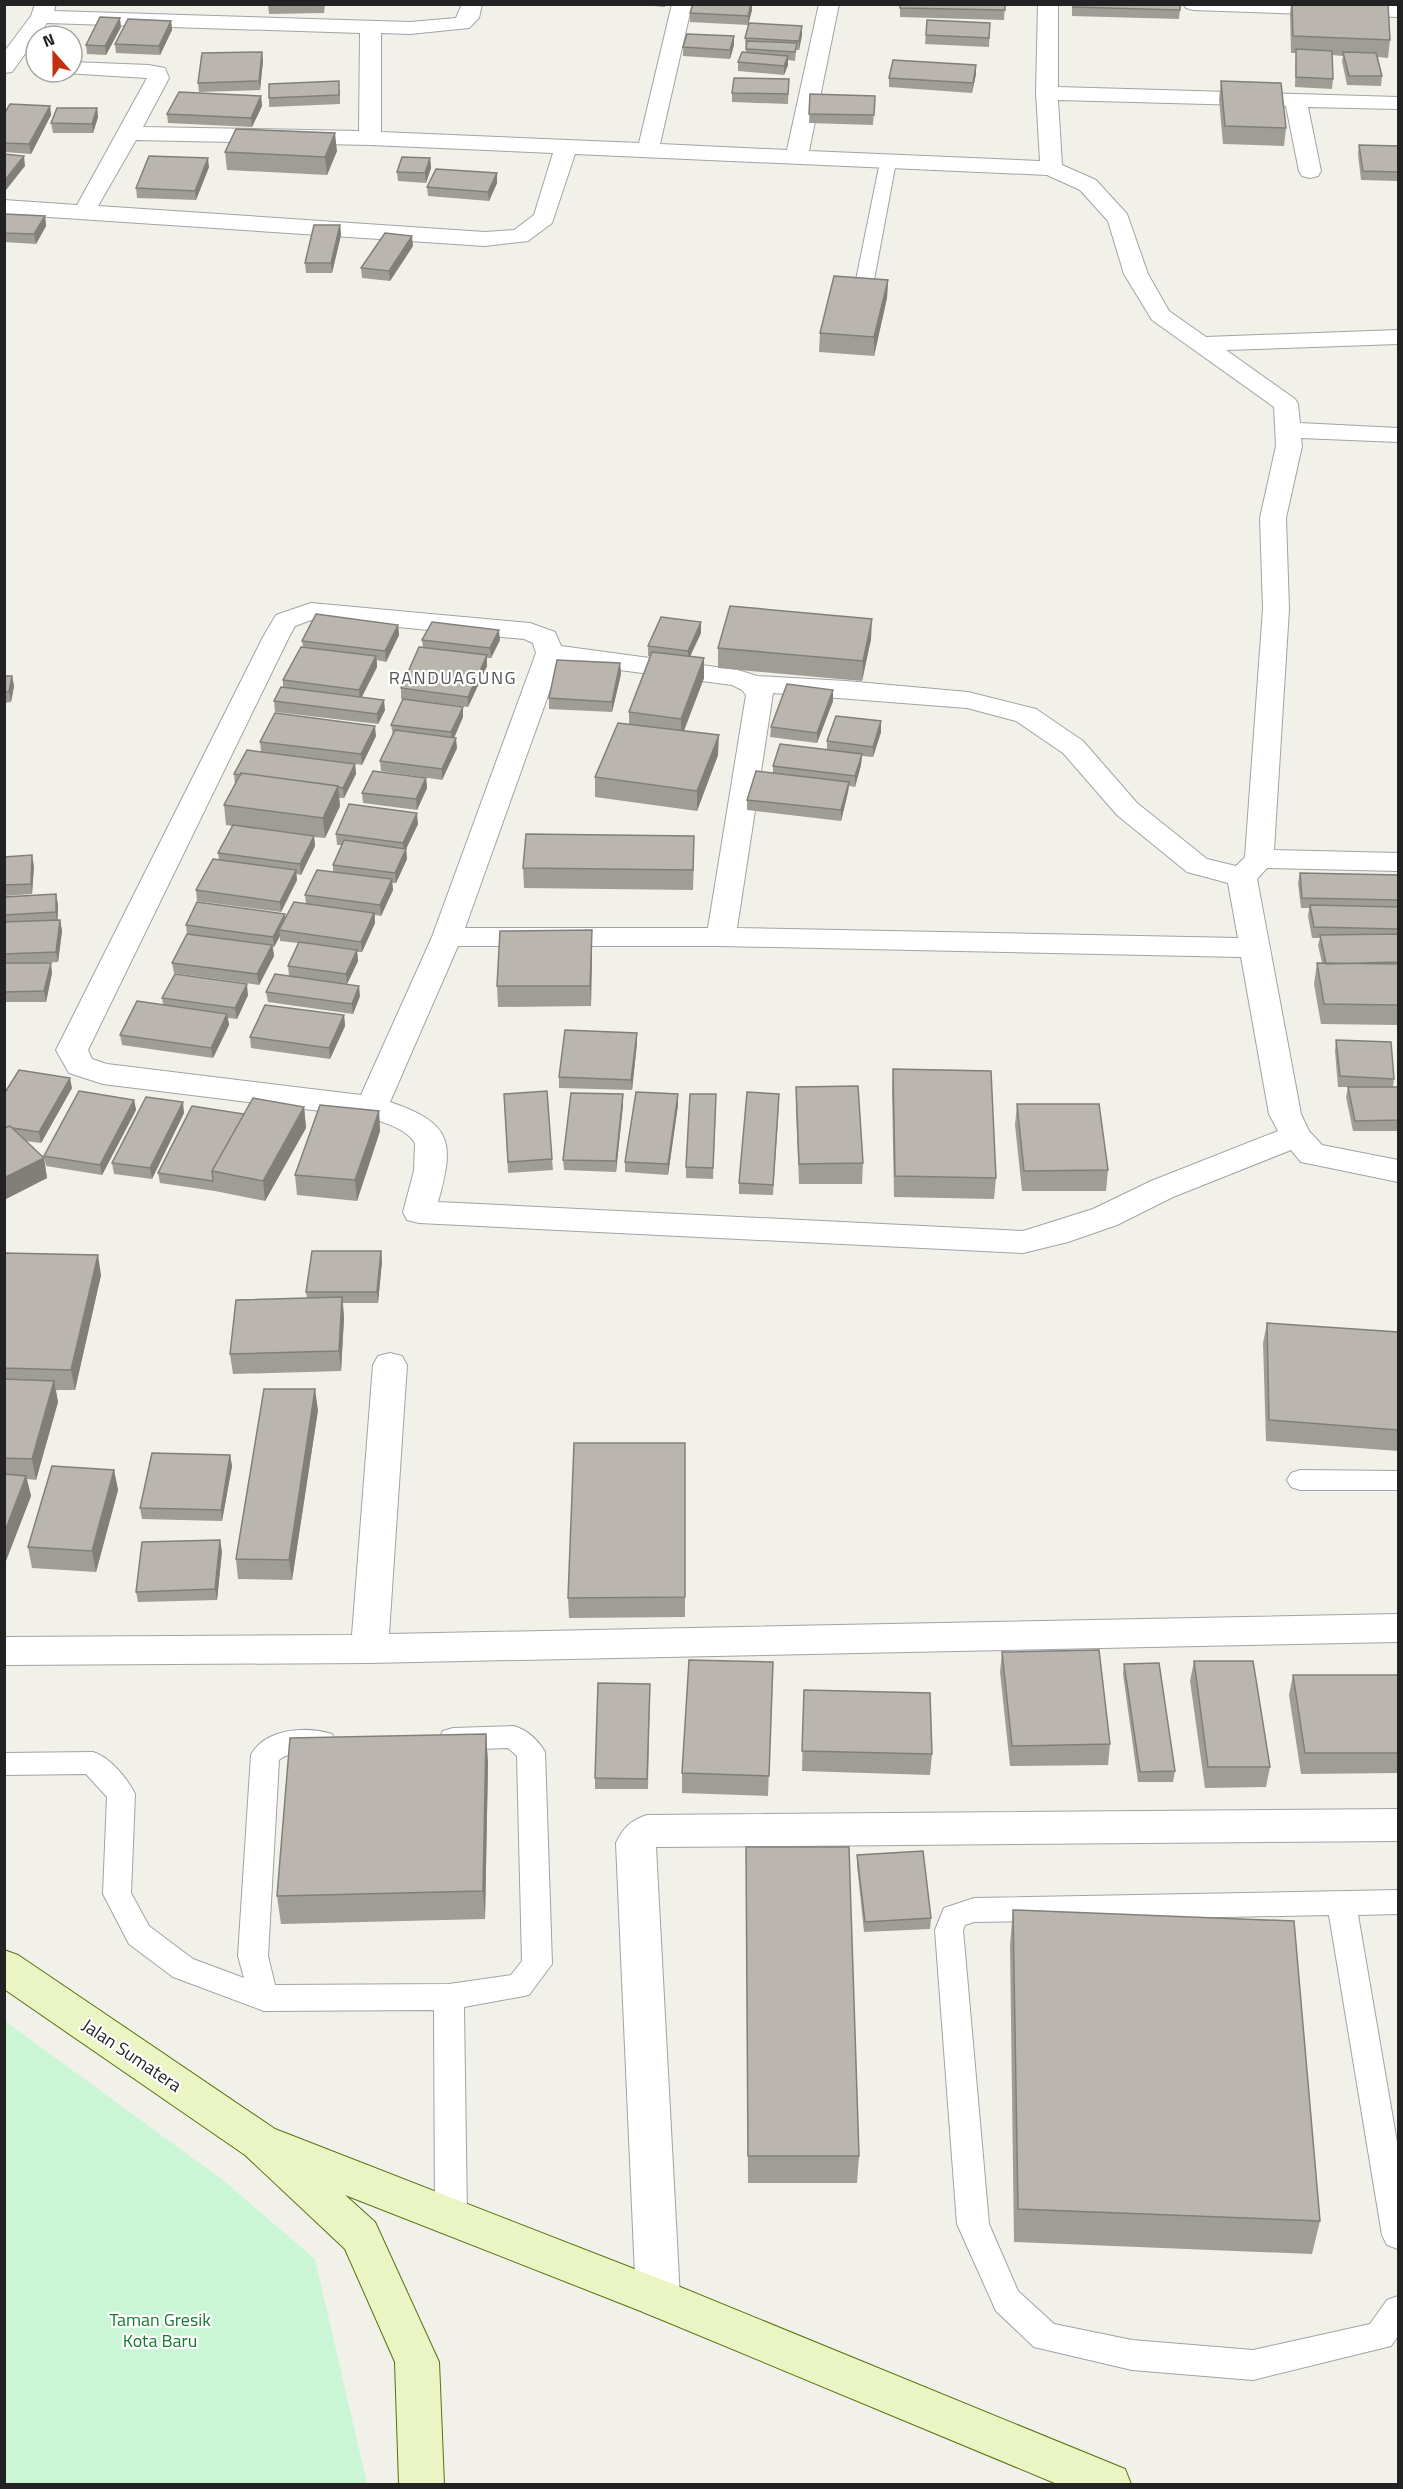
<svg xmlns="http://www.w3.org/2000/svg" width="1403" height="2489" font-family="'Titillium Web',sans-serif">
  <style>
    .park { fill: #cbf6d6 }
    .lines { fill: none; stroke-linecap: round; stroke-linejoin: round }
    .service-casing { stroke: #a3a3a3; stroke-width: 2 }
    .minor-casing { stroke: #a3a3a3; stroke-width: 2 }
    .secondary-casing { stroke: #56730e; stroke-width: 2 }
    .service { fill: #fff; fill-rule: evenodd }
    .minor { fill: #fff; fill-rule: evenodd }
    .secondary { fill: #eaf5c3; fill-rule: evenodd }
    .wall { fill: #a09d96 }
    .shaded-wall { fill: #827f7a }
    .building { fill: #bab6af; stroke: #827f7a; stroke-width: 1.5 }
    .labels { text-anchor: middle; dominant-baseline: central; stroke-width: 4.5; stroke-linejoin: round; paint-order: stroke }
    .quarter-label { font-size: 18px; letter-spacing: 1.5px; fill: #555; stroke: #fff }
    .near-street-label { font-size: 18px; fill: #222; stroke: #fff }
    .near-park-label { font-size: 18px; fill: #157a2f; stroke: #fff }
  </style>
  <rect width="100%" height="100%" fill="#f1f0e9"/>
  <path class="park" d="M5,2021L224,2181L315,2259L367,2484H5Z"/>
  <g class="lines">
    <defs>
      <path id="service" d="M888,157L896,162L874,280L871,284H859L856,280L880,162Z
        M1300,1470L1398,1471V1490H1300L1291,1487L1287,1480L1291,1473Z
        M514,1726C527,1730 538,1740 545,1752L552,1964L529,1995L464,2007L467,2217L462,2227L451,2231L440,2227L435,2217L434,2010L264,2011L173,1977L129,1944L103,1894L107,1797L86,1774L4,1775V1753L93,1752C110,1757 127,1778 135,1794L131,1893L149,1926L193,1959L244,1978L238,1956L251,1755C265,1728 306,1726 332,1734L336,1742L332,1750C314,1756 293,1748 279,1760L268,1956L275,1985L449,1984L511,1975L522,1961L517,1756L508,1748L453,1750L443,1747L439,1739L443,1731L453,1728Z
        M1398,1890V1914L1358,1915L1398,2148V2249L1387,2245L1382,2235L1329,1915L974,1922L965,1925L963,1930L989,2224L1018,2291L1054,2324L1132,2340L1253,2350L1370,2324L1387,2300L1398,2296V2336L1391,2346L1253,2380L1132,2370L1034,2347L996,2311L957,2224L935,1930L944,1908L974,1898Z"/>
      <path id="minor" d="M35,4H56L54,11L410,22L456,18L462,4H482L479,18L469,28L410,34L381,33V132L639,143L672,4H692L660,144L787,150L819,4H839L809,151L1040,161L1036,93L1038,4H1058V87L1398,97V109L1308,107L1321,171L1318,176L1310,178L1302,176L1299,171L1286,106L1058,100L1062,165L1096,180L1127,214L1148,274L1169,311L1206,337L1398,330V344L1226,350L1295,399L1298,404L1300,423L1398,428V442L1301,438L1302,446L1286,518L1289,609L1274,850L1398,853V871L1267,868L1257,879L1301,1114L1309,1131L1322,1145L1398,1160V1182L1301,1162L1291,1150L1173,1197L1117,1225L1068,1242L1023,1253L419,1223L407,1220L403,1212L414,1171L415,1143C405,1128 385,1123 368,1117L103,1084L69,1073L56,1050L263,637L276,615L311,603L530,623L555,632L561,646L738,670L757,676L846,681L968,692L1036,709L1083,741L1137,803L1207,859L1236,866L1245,857L1263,609L1260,518L1276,446L1274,407L1152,320L1124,274L1108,221L1080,190L1047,175L575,154L552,223L528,241L485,246L4,214V200L77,205L147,78L64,73L72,72V62L149,65L165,68L169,78L143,127L359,131L360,33L47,23L12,72L4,73V52L31,16ZM136,140L370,145L553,153L534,215L514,230L485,232L98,206ZM314,619L524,639L533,643L536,653L432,937L361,1095L107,1064L92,1059L88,1050L289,637L295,626ZM560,662L732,685L742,690L746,695L708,928H465ZM773,693L967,708L1016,721L1063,753L1117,815L1187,872L1228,883L1238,938L737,928ZM458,946H721L1241,957L1269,1114L1278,1131L1151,1181L1093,1209L1023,1231L438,1202C455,1142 452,1123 390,1102Z
        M1183,4L1398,5V17L1193,10L1186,8Z
        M390,1353L402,1356L407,1365L389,1634L1398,1614V1642L369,1663L4,1665V1637L352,1635L373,1365L378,1356Z
        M1398,1809V1841L656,1847L680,2298L673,2312L658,2318L643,2312L636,2298L616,1843C623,1828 631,1820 647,1815Z"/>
      <path id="secondary" d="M4,1950L18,1955L275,2129L673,2284L1125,2469L1131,2484H1057L643,2312L345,2195L375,2222L439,2362L444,2484H399L395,2362L345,2249L245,2155L4,1989Z"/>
    </defs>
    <use href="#service" class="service-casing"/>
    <use href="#minor" class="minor-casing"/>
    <use href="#secondary" class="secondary-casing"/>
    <use href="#service" class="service"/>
    <use href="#minor" class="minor"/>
    <use href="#secondary" class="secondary"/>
  </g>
  <path class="wall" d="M268,4H325L324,13L269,14Z
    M630,4H666L665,7Z
    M693,4H752V10L748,25L690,22V13Z
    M900,4H1005L1004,20L900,17Z
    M1072,4H1180V10L1179,19L1072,16Z
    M1291,4H1388L1390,40L1388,58L1378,57L1382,76L1381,86L1347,85L1342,61L1343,56L1332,55L1333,79L1332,89L1295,87L1296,53H1291L1290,14Z
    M927,20L990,23L989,47L925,44Z
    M171,21L172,30L160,55L116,53L115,44Z
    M802,26V35L799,50H796L795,61L788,60V65L784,75L738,71V62L746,52L745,38Z
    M121,27L106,55L87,54L86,45Z
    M734,36V45L730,59L683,56V47Z
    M262,52L263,61L260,90L199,92L198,83Z
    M976,74L972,93L889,87V78Z
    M789,79L788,104L732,102V93Z
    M1221,81L1286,128L1284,146L1223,144L1219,99Z
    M340,90V104L269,107V98Z
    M810,94L875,96L873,125L809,123Z
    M261,96L262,106L252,127L168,123L167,114Z
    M50,106L51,115L31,154L4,152V114Z
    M97,108L98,117L93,133H53L51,123Z
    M1359,145L1398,146V181L1361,180L1358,154Z
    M337,151L327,175L227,170L225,152Z
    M430,158L431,168L426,183L398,181L397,172Z
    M209,167L196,200L137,198L136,188Z
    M497,183L489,201L428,196L427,187Z
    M4,215L45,216L46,226L36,244L4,242Z
    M340,225L341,235L332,273H306L305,263Z
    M413,246L390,281L362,278L361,268Z
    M888,280L887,298L874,356L819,352L820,333Z
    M398,625L399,635L386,662L377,660V667L362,697L385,710L378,724L275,712L274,701L283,687V680L303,647L302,641Z
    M701,633L690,656L704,658V678L684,731L718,755L697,811L595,797V777L629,724V712L651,656H648V646Z
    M871,639L862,681L718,668V648Z
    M422,640H500L491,658H487V666L468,707L401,699V688L423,648Z
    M620,663L621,674L612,712L549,709V698Z
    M4,676H12L14,686L11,702L4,703Z
    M833,701L817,743L770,737L771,727Z
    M463,717L454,737L457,748L442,780L381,771L380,761L393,735L391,725Z
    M881,721V732L873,757L862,756L861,765L855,787L849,786L848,792L841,821L747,810V800L773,773V766L827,750V741Z
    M376,736L362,765L343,762L355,764L356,774L344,798H339L340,806L325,838L314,837L315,846L301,875L296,874L297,880L281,912L197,901L196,890L219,860L218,853L232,826L226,825L224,805L235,784L234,774L261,752L260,742Z
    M426,778L427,788L417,810L363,803L362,793Z
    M418,824L406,849L407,859L396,883H392L393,890L381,916L375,915V923L362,952H357L358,961L347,984L360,996L353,1014L268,1002L266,992L289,976L288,966L298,943L280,941V936L274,947H273L274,956L259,985L174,973L172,963L187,934L186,925L285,914V919L306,904L305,895L333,872V865L342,845H337L336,834Z
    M694,856L693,890L524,888L523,868Z
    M4,857L34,866L32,894L4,896Z
    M1300,873L1398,875V1025L1321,1024L1314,984L1317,963H1322L1318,945L1320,938H1312L1308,916L1309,908H1301L1298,883Z
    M56,894L58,905V920H60L62,931L58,962L43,963L52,973L46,1002H4V897Z
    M592,950L591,1006L498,1007L497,986Z
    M248,995L237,1019L228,1018L229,1025L213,1058L122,1045L120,1035L163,1005L162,998Z
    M344,1015L345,1026L330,1059L251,1048L250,1037Z
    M637,1033V1043L632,1090L559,1088V1077Z
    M1336,1040L1394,1079L1393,1087H1398V1131H1353L1346,1097L1348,1087H1338L1335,1051Z
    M893,1069L996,1178L994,1199L894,1197L892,1090Z
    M796,1087L863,1163L862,1184H799L796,1108Z
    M72,1088L41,1143L26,1141L44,1158L47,1178L4,1200V1094Z
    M504,1094L552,1159L553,1170L508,1173Z
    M623,1094V1105L616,1172L564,1170L563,1160Z
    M134,1100L136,1110L102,1175L46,1166L44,1156Z
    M779,1104L773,1195L739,1194V1183Z
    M1017,1104L1108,1170L1106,1191H1022L1015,1125Z
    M678,1105L668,1175L625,1172V1162Z
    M716,1105L713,1179L686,1178V1167Z
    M304,1107L306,1128L265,1201L215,1191L160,1183L158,1173L244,1114Z
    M379,1111L380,1131L357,1201L297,1195L295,1175Z
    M184,1113L152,1179L114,1174L112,1163Z
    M381,1251L382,1261L378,1303H343L344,1318L341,1371L233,1374L230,1354L307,1298L306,1292Z
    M4,1253L101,1275L75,1390H56L58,1402L36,1480L27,1479L31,1496L4,1566Z
    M1267,1323L1398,1332V1451L1266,1441L1263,1343Z
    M318,1410L292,1580L238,1579L236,1559Z
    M685,1443V1617L569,1618L568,1598Z
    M230,1455L232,1466L222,1521L142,1519L140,1508Z
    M114,1470L118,1490L96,1572L32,1568L28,1547Z
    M222,1551L217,1600L138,1602L136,1592Z
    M1002,1652L1110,1744L1108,1765L1010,1766L1000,1672Z
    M1194,1661L1270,1767L1266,1787L1205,1788L1190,1681Z
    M773,1662L768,1796L682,1793V1773Z
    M1124,1664L1175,1771L1173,1782H1138L1123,1674Z
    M1293,1675H1398V1773L1301,1774L1289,1695Z
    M650,1684L648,1789H595V1778Z
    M804,1690L932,1754L930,1775L802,1771Z
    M486,1734L488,1763L485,1919L281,1924L277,1896Z
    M746,1847L859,2156L857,2183H748Z
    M857,1855L931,1918L930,1929L864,1932L857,1865Z
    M1013,1910L1320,2221L1312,2254L1014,2242L1010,1945Z"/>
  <path class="shaded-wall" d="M751,4H752V10L748,25V16Z
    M120,18L121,27L106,55L105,46Z
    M171,21L172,30L160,55L159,46Z
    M802,26V35L799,50V41Z
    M734,36V45L730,59V50Z
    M262,52L263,61L260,90L259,81Z
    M788,56V65L784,75V66Z
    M976,65V74L972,93L973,83Z
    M261,96L262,106L252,127L251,118Z
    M50,106L51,115L31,154L29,144Z
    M97,108L98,117L93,133L92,124Z
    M335,133L337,151L327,175L325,157Z
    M24,156L25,166L6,190L5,180Z
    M208,158L209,167L196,200L195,191Z
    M430,158L431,168L426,183L425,173Z
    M497,173V183L489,201L488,192Z
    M45,216L46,226L36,244L34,234Z
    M340,225L341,235L332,273L331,263Z
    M412,236L413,246L390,281L389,271Z
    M888,280L887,298L874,356V337Z
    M872,619L871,639L862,681L863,661Z
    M701,622V633L688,661V651Z
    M398,625L399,635L386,662L385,651Z
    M499,630L500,640L491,658L490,648Z
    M487,655V666L468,707V697Z
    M376,656L377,667L360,700L359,690Z
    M704,658V678L681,738V719Z
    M620,663L621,674L612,712V702Z
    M12,676L14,686L11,702L9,692Z
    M833,690V701L817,743V733Z
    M384,700L385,710L378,724L377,714Z
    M463,707V717L452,743L451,732Z
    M881,721V732L873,757V747Z
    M375,726L376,736L362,765L361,754Z
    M719,735L718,755L697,811V791Z
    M456,738L457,748L442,780V769Z
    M862,754L861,765L855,787V776Z
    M355,764L356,774L344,798L343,788Z
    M426,778L427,788L417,810L416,799Z
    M849,782L848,792L841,821V810Z
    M338,786L340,806L325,838L323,818Z
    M417,813L418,824L406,849L407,859L396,883L395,873L404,853L403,843Z
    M314,836L315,846L301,875L300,864Z
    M32,855L34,866L32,894L31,884Z
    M296,870L297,880L281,912L280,902Z
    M392,879L393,890L381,916L380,905Z
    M56,894L58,905L57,923L56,912Z
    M374,913L375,923L362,952L361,942Z
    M285,914L286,924L279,930L280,936L274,947L273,937Z
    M60,920L62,931L58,962L56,952Z
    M592,930V950L591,1006L590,986Z
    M272,945L274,956L259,985L257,974Z
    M357,950L358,961L347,984L346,974Z
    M51,963L52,973L46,1002L44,991Z
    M247,984L248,995L237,1019L235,1008Z
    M359,986L360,996L353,1014L352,1004Z
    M227,1014L229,1025L213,1058L211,1048Z
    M344,1015L345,1026L330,1059L329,1048Z
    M637,1033V1043L632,1090L631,1080Z
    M70,1078L72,1088L41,1143L39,1132Z
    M623,1094V1105L616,1172V1161Z
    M678,1094V1105L668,1175V1164Z
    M134,1100L136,1110L102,1175L100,1165Z
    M183,1102L184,1113L152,1179L150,1168Z
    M304,1107L306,1128L265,1201L263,1181Z
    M379,1111L380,1131L357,1201L355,1180Z
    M44,1158L47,1178L4,1200V1178Z
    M381,1251L382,1261L378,1303L377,1292Z
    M98,1255L101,1275L75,1390L71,1370Z
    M342,1297L344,1318L341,1371L339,1351Z
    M54,1381L58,1402L36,1480L32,1459Z
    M315,1389L318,1410L292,1580L289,1560Z
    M230,1455L232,1466L222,1521L221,1510Z
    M114,1470L118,1490L96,1572L92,1551Z
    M26,1476L31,1496L4,1566V1534Z
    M220,1540L222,1551L217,1600L215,1589Z
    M486,1734L488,1763L485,1919L483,1891Z"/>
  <path class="building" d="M693,4H751L748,16L690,13Z
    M900,4H1005V10L900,8Z
    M1073,4H1180V10L1073,7Z
    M1292,4H1388L1390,40L1293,36Z
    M100,17L120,18L105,46L86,45Z
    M128,19L171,21L159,46L115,44Z
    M927,20L990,23L989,38L926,35Z
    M749,23L802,26L799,41L745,38Z
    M687,34L734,36L730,50L683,47Z
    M747,41L797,43L795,52L746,49Z
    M1296,49L1332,51L1333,79L1296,77Z
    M262,52L259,81L198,83L202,53Z
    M742,52L788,56L784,66L738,62Z
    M1343,52L1376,53L1382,76H1349Z
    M893,60L976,65L973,83L889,78Z
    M734,78L789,79L788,94L732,93Z
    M339,81V95L269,98V84Z
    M1221,81L1281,83L1286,128L1225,126Z
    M179,92L261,96L251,118L167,114Z
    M810,94L875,96L874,115L809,114Z
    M10,104L50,106L29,144L4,143V114Z
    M57,108H97L92,124L51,123Z
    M236,129L335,133L325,157L225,152Z
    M1359,145L1398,146V172L1363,171Z
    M4,154L24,156L5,180H4Z
    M149,156L208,158L195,191L136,188Z
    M402,157L430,158L425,173L397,172Z
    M436,169L497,173L488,192L427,187Z
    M5,214L45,216L34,234L4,233Z
    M314,225H340L331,263H305Z
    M385,233L412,236L389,271L361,268Z
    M834,276L888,280L874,337L820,333Z
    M730,606L872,619L863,661L718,648Z
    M316,614L398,625L385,651L302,641Z
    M661,617L701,622L688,651L648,646Z
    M432,622L499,630L490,648L422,640Z
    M301,647L376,656L359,690L283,680Z
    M419,647L487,655L468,697L401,688Z
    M652,652L704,658L681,719L629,712Z
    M557,660L620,663L612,702L549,698Z
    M4,676H12L9,692H4Z
    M787,684L833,690L817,733L771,727Z
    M281,687L384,700L377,714L274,701Z
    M403,699L463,707L451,732L391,725Z
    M275,713L375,726L361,754L260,742Z
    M836,716L881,721L873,747L827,741Z
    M618,723L719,735L697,791L595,777Z
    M395,730L456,738L442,769L380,761Z
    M780,744L862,754L855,776L773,766Z
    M247,750L355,764L343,788L338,787V786L241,773V775L234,774Z
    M373,771L426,778L416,799L362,793Z
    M756,771L849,782L841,810L747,800Z
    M241,773L338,786L323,818L224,805Z
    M349,804L417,813L403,843L336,834Z
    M233,825L314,836L300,864L218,853Z
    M526,834L694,836L693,870L523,868Z
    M344,840L406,849L395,873L333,865Z
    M32,855L31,884L4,885V857Z
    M213,859L296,870L280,902L196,890Z
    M317,870L392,879L380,905L305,895Z
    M1300,873L1398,875V900L1302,898Z
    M56,894V912L4,915V897Z
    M197,902L285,914L273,937L186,925Z
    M294,902L374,913L361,942L279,930Z
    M1310,905L1398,907V929L1314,927Z
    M60,920L56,952L4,954V922Z
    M592,930L590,986H497L500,931Z
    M187,934L272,945L257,974L172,963Z
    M1398,934V962L1326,964L1320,935Z
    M299,942L357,950L346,974L288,966Z
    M4,963H51L44,991L4,992Z
    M1317,963L1398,964V1005L1324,1004Z
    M175,974L247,984L235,1008L162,998Z
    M275,974L359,986L352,1004L266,992Z
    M137,1001L227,1014L211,1048L120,1035Z
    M265,1005L344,1015L329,1048L250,1037Z
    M565,1030L637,1033L631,1080L559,1077Z
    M1336,1040L1391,1042L1394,1079L1340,1076Z
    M893,1069L991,1071L996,1178L895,1176Z
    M19,1070L70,1078L39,1132L13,1128L10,1126L7,1127H4V1094Z
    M858,1086L863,1163L799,1164L796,1087Z
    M1348,1087H1398V1120L1355,1121Z
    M79,1091L134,1100L100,1165L44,1156Z
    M547,1091L552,1159L508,1162L504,1094Z
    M636,1092L678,1094L668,1164L625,1162Z
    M747,1092L779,1094L773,1185L739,1183Z
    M571,1093L623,1094L616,1161L563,1160Z
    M690,1094H716L713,1168L686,1167Z
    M146,1097L183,1102L150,1168L112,1163Z
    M253,1098L304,1107L263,1181L212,1171Z
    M1017,1104H1099L1108,1170L1024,1171Z
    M320,1105L379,1111L355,1180L295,1175Z
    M192,1106L244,1114L212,1171L213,1181L158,1173Z
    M10,1126L44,1158L4,1178V1128Z
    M312,1251H381L377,1292H306Z
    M4,1253L98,1255L71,1370L4,1368Z
    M342,1297L339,1351L230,1354L236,1300Z
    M1267,1323L1398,1332V1430L1269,1420Z
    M4,1379L54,1381L32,1459L4,1458Z
    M264,1389H315L289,1560L236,1559Z
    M574,1443H685V1597L568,1598Z
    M152,1453L230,1455L221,1510L140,1508Z
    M52,1466L114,1470L92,1551L28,1547Z
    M4,1474L26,1476L4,1534Z
    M220,1540L215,1589L136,1592L142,1542Z
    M1099,1650L1110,1744L1012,1746L1002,1652Z
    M689,1660L773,1662L769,1776L682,1773Z
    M1194,1661H1253L1270,1767H1208Z
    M1159,1663L1175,1771L1140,1772L1124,1664Z
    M1293,1675H1398V1753H1305Z
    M598,1683L650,1684L647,1779L595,1778Z
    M804,1690L930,1693L932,1754L802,1751Z
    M486,1734L483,1891L277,1896L290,1738Z
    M746,1847H849L859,2156H748Z
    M923,1851L931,1918L865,1922L857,1855Z
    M1013,1910L1294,1921L1320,2221L1018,2209Z"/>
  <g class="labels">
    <g class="quarter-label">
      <text x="453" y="677">RANDUAGUNG</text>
    </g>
    <g class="near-street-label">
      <text transform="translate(132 2055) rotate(34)">Jalan Sumatera</text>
    </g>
    <g class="near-park-label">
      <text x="160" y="2319">Taman Gresik<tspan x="160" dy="21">Kota Baru</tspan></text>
    </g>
  </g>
  <rect width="1403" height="2489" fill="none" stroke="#222222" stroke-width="12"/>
  <g transform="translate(54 54) rotate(339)"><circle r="28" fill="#ffffff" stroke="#a7a7a7" stroke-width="1.5"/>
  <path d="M0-4.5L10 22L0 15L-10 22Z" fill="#c33010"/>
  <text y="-9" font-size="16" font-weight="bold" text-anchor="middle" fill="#222222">N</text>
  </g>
</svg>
